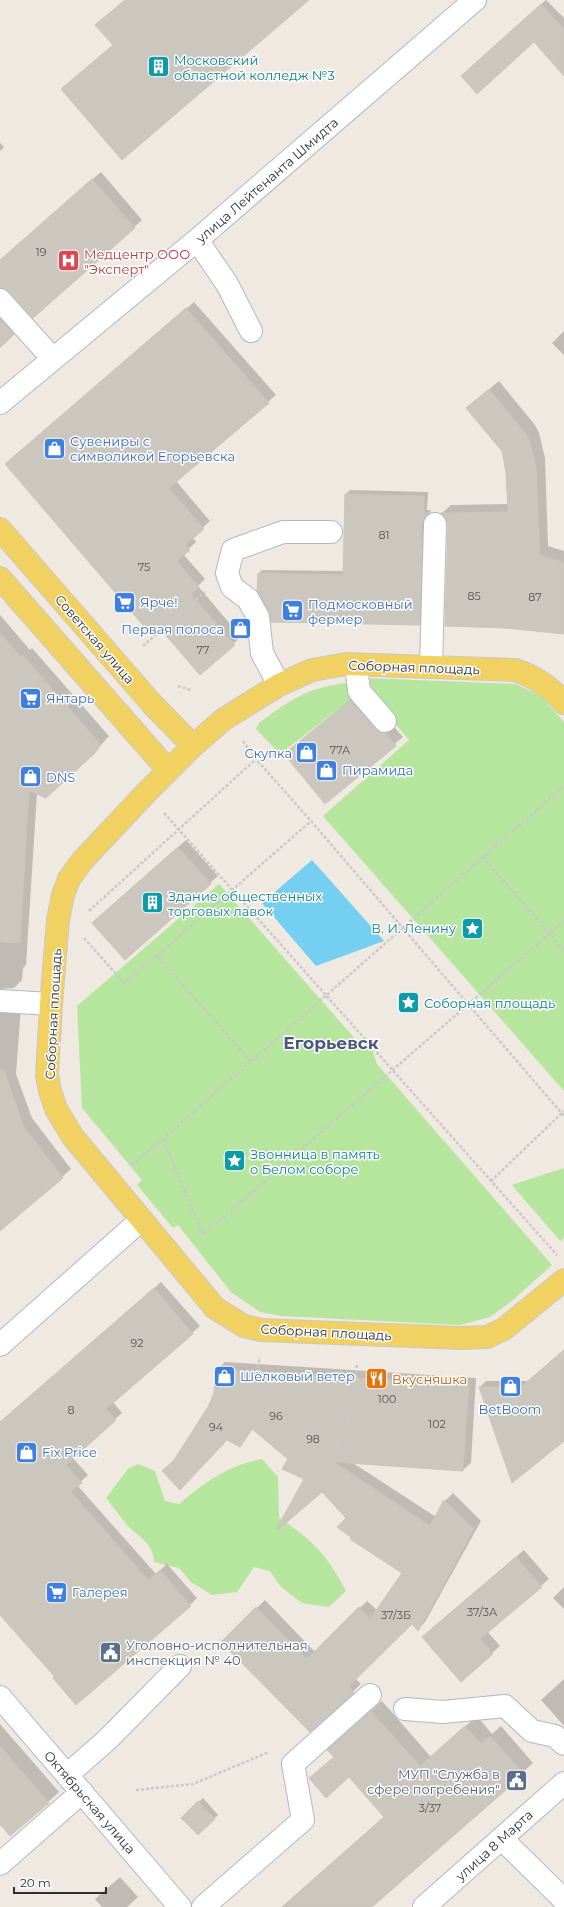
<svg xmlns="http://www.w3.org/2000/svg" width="564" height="1907" font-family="Montserrat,sans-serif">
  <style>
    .green { fill: #b6e59e }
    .water { fill: #75cff0 }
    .shadow { fill: #0003 }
    .building { fill: #cbc7bf; stroke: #cbc5ba }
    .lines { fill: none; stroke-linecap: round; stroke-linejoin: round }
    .minor-casing { stroke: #b4b7c1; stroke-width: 24 }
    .major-casing { stroke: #c9c9c9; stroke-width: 24 }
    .path { stroke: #c9c9c9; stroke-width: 2.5; stroke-dasharray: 3 2; stroke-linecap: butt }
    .minor { stroke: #fff; stroke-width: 22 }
    .major { stroke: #f2d163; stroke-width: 22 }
    .labels { text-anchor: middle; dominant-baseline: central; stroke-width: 3; stroke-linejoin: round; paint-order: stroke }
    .number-label { font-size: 11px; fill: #555452 }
    .culture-label { font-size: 13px; fill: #0d838f; stroke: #fff; text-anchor: start }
    .street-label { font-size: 13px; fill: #2e2e2e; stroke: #fff }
    .health-label { font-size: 13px; fill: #be3a42; stroke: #fff; text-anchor: start }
    .shop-label { font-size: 13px; fill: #366cbe; stroke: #fff; text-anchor: start }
    .food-label { font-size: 13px; fill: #c56008; stroke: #fff; text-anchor: start }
    .service-label { font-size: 13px; fill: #4e5e75; stroke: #fff; text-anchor: start }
    .district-label { font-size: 17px; font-weight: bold; fill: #4d5680; stroke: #fff }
  </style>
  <rect width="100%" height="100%" fill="#efe9e1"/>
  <path class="green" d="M365,678L516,684L541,696L564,722V1091L323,816L409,740L365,688Z
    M348,683L355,696L280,754L256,729L259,723C291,700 307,687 348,683Z
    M219,884L364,1049L371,1047L377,1064L552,1265L513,1300L490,1317L460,1325L282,1316L260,1312L231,1292L178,1225L173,1228L137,1185L142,1180L82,1108L77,1006Z
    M564,1168V1238L560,1241L512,1185Z
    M262,1459L278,1477L279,1518C312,1539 328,1556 346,1591L329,1607L302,1603L281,1587L270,1571L254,1567L237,1592L212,1595L191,1582L179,1568L154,1562C154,1543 138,1537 127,1525C120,1516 113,1507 106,1498L128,1469L138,1464L155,1471L165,1501L179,1504C205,1482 229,1465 262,1459Z"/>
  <path class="water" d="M312,860L384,941L316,966L262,903Z"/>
  <path class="shadow" d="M546,0L564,18V74L534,41L467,71Z
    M0,143L4,147L0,151Z
    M101,172L142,220L33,317L10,291L0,287V261Z
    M0,302L22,327L0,348Z
    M194,302L276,395L176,481L210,521L192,537L196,542L183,554L205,579L198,586L241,637L200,673L13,457Z
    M564,331V355L552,343Z
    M499,381L535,425L539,433L545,458L548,546L564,551V633L448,524L447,517L442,513L451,505L509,504L507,471L503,451L467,408Z
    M350,490L428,492L427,510H431L426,519L423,620L419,624L259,573L262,570L344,571L346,494Z
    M0,615L30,650L32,648L109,736L93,754L37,793L26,965L23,968L22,980L14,988L0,989Z
    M358,693L393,726L403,737L325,802L293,747Z
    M186,840L218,876L210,883L101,915Z
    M0,1002L21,1006L16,1074L32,1118L71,1169L0,1230Z
    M161,1282L200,1326L113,1402L122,1413L72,1457L88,1475L77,1485L156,1574L167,1564L197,1598L190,1605L56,1676L0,1613V1424Z
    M564,1350V1439L480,1387L486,1381H528Z
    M225,1362L476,1378L471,1463L463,1470L353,1463L436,1517L445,1501L453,1493L481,1521L425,1622L418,1630L412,1623L355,1678L361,1684L310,1731L222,1642L265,1600L315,1652L367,1601L377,1610L403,1573L353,1537L348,1518L322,1490L305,1478L289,1459L253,1429L240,1446L227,1439L176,1459L209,1408L215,1394L217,1370Z
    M524,1550L549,1579L487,1631L500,1646L492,1653L431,1629Z
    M564,1587V1609L553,1598Z
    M564,1679V1726L541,1700Z
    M382,1701L431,1757L477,1716L492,1734L501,1726L533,1763L370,1907H282L385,1816L349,1776L321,1768L335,1756L339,1739Z
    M0,1724L59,1792L48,1802L0,1826Z
    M203,1798L218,1815L198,1834L182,1818Z
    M120,1877L138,1897L127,1907H102L95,1899Z"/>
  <path class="building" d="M125,0H309L122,160L61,89L113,45L95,25Z
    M541,4L564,29V76L534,42L477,94L461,76Z
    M92,179L135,228L33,318L9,292L0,288V260Z
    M186,308L269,403L169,488L204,529L185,545L190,550L177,561L199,587L191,594L235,645L200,675L156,624L148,631L5,464Z
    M0,319L14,334L0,347Z
    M489,389L526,434L530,442L536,467L540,555L564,563V634L505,628L445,626L448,524L446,518L441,513L508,512L506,472L502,451L466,408Z
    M345,494L424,496V513H429L424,518L422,524L420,625L271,622L269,611L257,591L258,573L343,575Z
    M0,633L21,657L23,655L101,745L94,754L46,798L29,791L20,943L0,942Z
    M350,700L376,729L386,733L396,746L325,804L284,754Z
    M178,847L211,884L125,960L92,923Z
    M4,1070L24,1127L63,1178L0,1231V1071Z
    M154,1288L193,1334L106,1409L116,1420L66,1465L82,1483L71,1492L148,1580L160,1570L191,1606L76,1705L53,1678L54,1676L0,1615V1422Z
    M564,1350V1441L512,1483L479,1387H521Z
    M216,1369L469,1385L463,1471L334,1462L430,1526L444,1500L474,1529L418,1631L412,1624L349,1686L354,1693L310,1732L221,1642L256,1607L307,1659L359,1607L370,1619L402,1573L350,1539L351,1537L337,1527L346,1518L322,1492L279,1529L277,1528L304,1479L282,1469L288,1459L252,1429L240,1447L227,1440L180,1490L162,1471L174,1460L208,1407L214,1393Z
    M516,1557L542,1587L480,1639L493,1654L461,1682L422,1637Z
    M371,1711L420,1766L465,1726L481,1744L490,1736L524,1774L372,1907H282L384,1817L349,1777L326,1798L309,1778L334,1757L327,1750Z
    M0,1746L49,1803L10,1836L0,1824Z
    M198,1801L215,1819L198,1835L181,1818Z"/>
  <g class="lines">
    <defs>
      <path id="minor" d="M197,240L227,284L251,331
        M0,300L53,359
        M0,403L197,240L475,0
        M356,665L359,691L385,721
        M431,667L435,524
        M279,685L262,653L258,617L248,599L232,587L227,573L233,550L283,532H331
        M0,1001L51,1004
        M0,1345L141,1220
        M0,1697L180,1907
        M405,1709L443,1712L505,1706L532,1731L555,1736L564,1744
        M67,1775L108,1739L180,1666
        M502,1839L564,1900
        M0,1864L82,1792
        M203,1907L303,1820L293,1764L370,1695
        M424,1907L564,1783"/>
      <path id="major" d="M0,529L153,705L193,746
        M0,578L168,770
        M564,703C550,687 536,677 515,670L346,664L312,670L279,685L224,719L193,746L146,793L82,861L69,879L63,895L58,920L51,1004L47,1075L50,1091L56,1109L73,1137L215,1308L244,1326L261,1330L461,1338L487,1337L504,1329L564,1280"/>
    </defs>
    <use href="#minor" class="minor-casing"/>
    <use href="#major" class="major-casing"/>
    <path class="path" d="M143,646L205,592
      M178,686L191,690
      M243,741L256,759L311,821L564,1116
      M164,813L557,1255
      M483,857L564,950
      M89,911L256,759
      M84,938L124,983L157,956
      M251,1061L157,956L311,821
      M163,1139L203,1235L564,921
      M131,1165L163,1139L564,786
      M491,1181L564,1111
      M256,1372L260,1357
      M356,1378L357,1364
      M336,1447L351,1415
      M136,1790L193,1784L269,1752"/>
    <use href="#minor" class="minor"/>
    <use href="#major" class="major"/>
  </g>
  <defs>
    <symbol id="building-square" viewBox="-11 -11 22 22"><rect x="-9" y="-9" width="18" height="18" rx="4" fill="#0f9aa8" stroke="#fff"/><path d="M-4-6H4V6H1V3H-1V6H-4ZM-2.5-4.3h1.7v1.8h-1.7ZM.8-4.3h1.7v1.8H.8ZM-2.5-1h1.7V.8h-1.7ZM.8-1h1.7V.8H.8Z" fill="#fff"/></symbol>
    <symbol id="hospital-square" viewBox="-11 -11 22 22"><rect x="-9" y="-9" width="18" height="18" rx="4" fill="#e0444e" stroke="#fff"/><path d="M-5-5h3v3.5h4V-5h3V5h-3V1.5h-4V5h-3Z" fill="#fff"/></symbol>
    <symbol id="shop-square" viewBox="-11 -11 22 22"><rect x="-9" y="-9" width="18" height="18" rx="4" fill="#3f7fe0" stroke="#fff"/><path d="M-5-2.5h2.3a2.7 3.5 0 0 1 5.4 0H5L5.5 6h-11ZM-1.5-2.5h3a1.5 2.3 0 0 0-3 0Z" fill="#fff"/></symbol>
    <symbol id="supermarket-square" viewBox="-11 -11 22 22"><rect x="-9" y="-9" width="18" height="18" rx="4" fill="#3f7fe0" stroke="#fff"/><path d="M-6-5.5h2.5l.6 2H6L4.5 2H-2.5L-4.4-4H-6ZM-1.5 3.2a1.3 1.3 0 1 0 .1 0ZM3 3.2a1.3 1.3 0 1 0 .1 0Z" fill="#fff"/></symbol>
    <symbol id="sight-square" viewBox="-11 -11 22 22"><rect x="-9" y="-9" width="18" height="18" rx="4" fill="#0f9aa8" stroke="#fff"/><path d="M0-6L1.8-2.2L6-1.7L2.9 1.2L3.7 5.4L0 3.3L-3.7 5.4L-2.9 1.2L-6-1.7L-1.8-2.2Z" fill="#fff"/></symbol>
    <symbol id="restaurant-square" viewBox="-11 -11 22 22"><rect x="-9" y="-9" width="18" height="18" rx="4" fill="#e8710a" stroke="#fff"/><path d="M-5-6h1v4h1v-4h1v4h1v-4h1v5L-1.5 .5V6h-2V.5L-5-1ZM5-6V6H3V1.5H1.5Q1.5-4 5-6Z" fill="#fff"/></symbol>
    <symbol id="civic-square" viewBox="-11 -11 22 22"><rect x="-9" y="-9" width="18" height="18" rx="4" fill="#5c6f8a" stroke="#fff"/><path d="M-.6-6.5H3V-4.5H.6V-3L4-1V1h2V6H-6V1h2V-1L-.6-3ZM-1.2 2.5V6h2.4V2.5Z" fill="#fff"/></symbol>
  </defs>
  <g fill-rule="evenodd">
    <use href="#building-square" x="146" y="54" width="25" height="25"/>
    <use href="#hospital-square" x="56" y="248" width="25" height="25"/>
    <use href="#shop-square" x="42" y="436" width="25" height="25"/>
    <use href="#supermarket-square" x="112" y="590" width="25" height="25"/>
    <use href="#supermarket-square" x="280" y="598" width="25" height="25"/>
    <use href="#shop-square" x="228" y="616" width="25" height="25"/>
    <use href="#supermarket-square" x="18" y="686" width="25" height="25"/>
    <use href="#shop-square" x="294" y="740" width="25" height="25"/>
    <use href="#shop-square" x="314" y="758" width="25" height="25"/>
    <use href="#shop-square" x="18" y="764" width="25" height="25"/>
    <use href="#building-square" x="140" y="890" width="25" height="25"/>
    <use href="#sight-square" x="460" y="916" width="25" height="25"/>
    <use href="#sight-square" x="396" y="990" width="25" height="25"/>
    <use href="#sight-square" x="222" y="1148" width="25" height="25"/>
    <use href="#shop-square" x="212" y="1364" width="25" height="25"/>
    <use href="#restaurant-square" x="364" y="1366" width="25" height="25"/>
    <use href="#shop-square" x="498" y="1374" width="25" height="25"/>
    <use href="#shop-square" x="14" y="1440" width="25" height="25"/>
    <use href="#supermarket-square" x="44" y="1580" width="25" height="25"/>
    <use href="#civic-square" x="98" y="1640" width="25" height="25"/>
    <use href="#civic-square" x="504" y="1768" width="25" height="25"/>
  </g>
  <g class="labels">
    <g class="number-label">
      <text x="41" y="252">19</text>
      <text x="384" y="535">81</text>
      <text x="144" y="567">75</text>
      <text x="474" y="596">85</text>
      <text x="535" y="597">87</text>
      <text x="203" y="650">77</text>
      <text x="340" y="750">77А</text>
      <text x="137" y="1343">92</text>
      <text x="387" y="1399">100</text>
      <text x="71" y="1410">8</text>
      <text x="276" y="1416">96</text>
      <text x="437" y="1424">102</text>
      <text x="216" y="1427">94</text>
      <text x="313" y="1439">98</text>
      <text x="482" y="1612">37/3А</text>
      <text x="396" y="1615">37/3Б</text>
      <text x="430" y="1808">3/37</text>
    </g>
    <g class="culture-label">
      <text x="174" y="60">Московский<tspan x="174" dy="15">областной колледж №3</tspan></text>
      <text x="168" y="896">Здание общественных<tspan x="168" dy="15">торговых лавок</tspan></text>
      <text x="456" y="928" text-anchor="end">В. И. Ленину</text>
      <text x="424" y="1003">Соборная площадь</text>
      <text x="250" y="1154">Звонница в память<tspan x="250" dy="15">о Белом соборе</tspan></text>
    </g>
    <g class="street-label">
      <text transform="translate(267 180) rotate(-41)">улица Лейтенанта Шмидта</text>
      <text transform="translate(95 639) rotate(49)">Советская улица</text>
      <text transform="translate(414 667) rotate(2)">Соборная площадь</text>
      <text transform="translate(53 1014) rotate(-87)">Соборная площадь</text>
      <text transform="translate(326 1332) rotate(3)">Соборная площадь</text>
      <text transform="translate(90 1802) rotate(49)">Октябрьская улица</text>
      <text transform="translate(494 1845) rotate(-42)">улица 8 Марта</text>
    </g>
    <g class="health-label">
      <text x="84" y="254">Медцентр ООО<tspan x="84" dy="15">"Эксперт"</tspan></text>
    </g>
    <g class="shop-label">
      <text x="70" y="441">Сувениры с<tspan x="70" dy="15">символикой Егорьевска</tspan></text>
      <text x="140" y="602">Ярче!</text>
      <text x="308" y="604">Подмосковный<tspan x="308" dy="15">фермер</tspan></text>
      <text x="224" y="629" text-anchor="end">Первая полоса</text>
      <text x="46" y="698">Янтарь</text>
      <text x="292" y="753" text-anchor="end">Скупка</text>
      <text x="342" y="770">Пирамида</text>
      <text x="46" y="777">DNS</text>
      <text x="240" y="1376">Шёлковый ветер</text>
      <text x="510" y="1409" text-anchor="middle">BetBoom</text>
      <text x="42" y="1452">Fix Price</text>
      <text x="72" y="1592">Галерея</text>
    </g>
    <g class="food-label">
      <text x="392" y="1379">Вкусняшка</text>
    </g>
    <g class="service-label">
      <text x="126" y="1645">Уголовно-исполнительная<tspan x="126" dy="15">инспекция № 40</tspan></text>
      <text x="500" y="1774" text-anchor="end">МУП "Служба в<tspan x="500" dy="15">сфере погребения"</tspan></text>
    </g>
    <g class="district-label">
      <text x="331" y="1043">Егорьевск</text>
    </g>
  </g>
  <path d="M14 1887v6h92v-6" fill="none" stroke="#2e2e2e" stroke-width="2"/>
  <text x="20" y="1887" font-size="12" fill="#2e2e2e" stroke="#ffffff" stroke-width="3" paint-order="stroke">20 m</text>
</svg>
